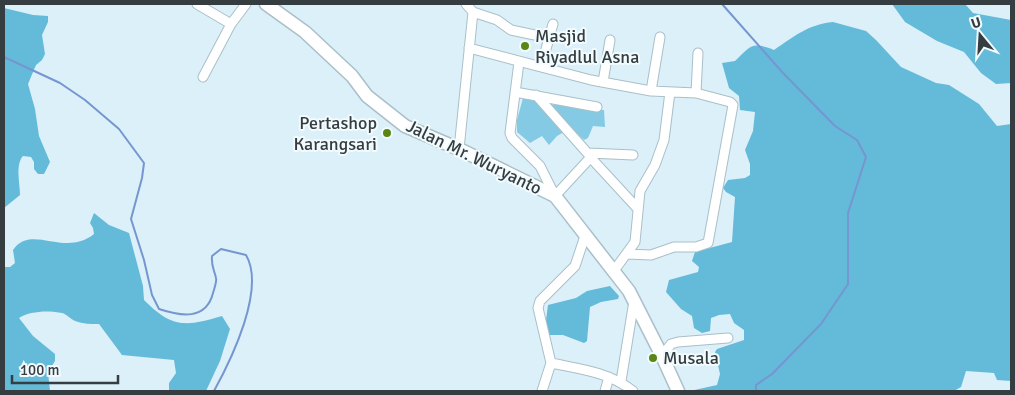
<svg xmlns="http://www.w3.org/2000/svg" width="1015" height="395" font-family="Signika,sans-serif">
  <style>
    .green { fill: #85cae5 }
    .forest { fill: #64bad9 }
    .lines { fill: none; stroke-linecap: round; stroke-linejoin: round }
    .stream { stroke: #7696d0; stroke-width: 2 }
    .street-casing { stroke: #aabfc7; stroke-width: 11 }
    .primary-casing { stroke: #aabfc7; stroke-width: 15 }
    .street { stroke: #fff; stroke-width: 9 }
    .primary { stroke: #fff; stroke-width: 12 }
    .poi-dot { fill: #5a8614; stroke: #f2fbfe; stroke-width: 2 }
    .labels { text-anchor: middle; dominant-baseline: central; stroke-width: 4; stroke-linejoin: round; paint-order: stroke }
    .poi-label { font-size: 18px; fill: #353d40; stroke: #f2fbfe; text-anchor: start }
    .street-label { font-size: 18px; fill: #353d40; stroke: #f2fbfe }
  </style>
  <rect width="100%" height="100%" fill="#dbf0f9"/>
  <path class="green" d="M523,98L551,105L556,104L581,109L604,110L605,127L593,126L588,138L584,140L571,128L557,136L549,145L542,136L530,143L517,132V120Z"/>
  <path class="forest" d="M892,4H965L973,13L1011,20V83L996,84L981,73L964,52L937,41L905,22Z
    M4,8L33,15L48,16V22L42,35L45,54L42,60L36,65L28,84L35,109L39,136L50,162L44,174H38L34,169V162L31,157L23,156C15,165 20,184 20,195L4,208Z
    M833,22L866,31L876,40L901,67L936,83L949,85L979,104L997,126L1011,124V381L997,380L994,373L966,371L961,387L954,391H690L717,385L720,374L715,352L717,349L744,340V330L734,323L730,314L719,315L711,318L710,331L702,333L694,328L692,316L681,309L666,292L669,280L698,272L699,267L692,261L695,252L732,242L735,197L726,192L723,188L728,180L745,178L750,175V164L745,150L753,131L755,112L740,110L739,96L729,88L722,63L735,61C751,46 751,41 774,50C793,37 809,24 833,22Z
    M94,213L109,225L129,233L143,286L144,300C172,328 185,327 222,316L230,329L220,361L206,391H169V383L176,373L174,360L122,355L99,324C91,324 83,324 75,321C70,319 67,314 62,313C50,310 28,311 19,318L33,336L55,354V361L48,372L50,391H4V267H10L15,263L13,250C31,223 64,258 94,234L93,228L90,223Z
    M610,286L619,296L618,299L601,302L590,307L587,341L584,343L563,335H549L545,328L548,305L576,298L587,291Z"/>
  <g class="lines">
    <path class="stream" d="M722,4L783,73L835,126L857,140L866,157L848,213V284L821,324L772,374L756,385V391
      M4,57L60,83L85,100L119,129L144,163L142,178L131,219L144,260L152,295L159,309C180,316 206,321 213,293C214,289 217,282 216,278C214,269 211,266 212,256L221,249L246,255C266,289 231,360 214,391"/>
    <defs>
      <path id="street" d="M197,4L231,24
        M473,12L497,20L511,30L549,38L541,67
        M549,38L553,24
        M469,48L591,80L651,91L696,93L730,102L733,105L708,243L696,247H674L651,255L628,254
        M519,62L510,133L512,138L540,166L555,196L591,157L536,95
        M203,77L231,24L246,4
        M603,82L610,40
        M651,91L660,37
        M515,92L597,107
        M696,93L698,53
        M459,149L473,12L466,4
        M589,153L633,155
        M591,158L638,209
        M613,272L635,242L640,191L655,165L664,140L670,92
        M662,356L671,344L678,342L728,338
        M551,363C580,369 609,372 633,391
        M621,381L634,301
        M542,391L551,363L538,308L540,301L575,266L585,236
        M605,391L609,377"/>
      <path id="primary" d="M266,4L305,32L352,76L367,96L405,126L459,149L555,196L629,291L662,356L678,391"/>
    </defs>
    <use href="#street" class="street-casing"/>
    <use href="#primary" class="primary-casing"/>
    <use href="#street" class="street"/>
    <use href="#primary" class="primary"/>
  </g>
  <g class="poi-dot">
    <circle cx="525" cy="46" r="5"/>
    <circle cx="387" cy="133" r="5"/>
    <circle cx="653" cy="358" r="5"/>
  </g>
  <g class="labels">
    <g class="poi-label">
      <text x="535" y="36">Masjid<tspan x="535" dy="21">Riyadlul Asna</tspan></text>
      <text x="377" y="123" text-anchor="end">Pertashop<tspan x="377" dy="21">Karangsari</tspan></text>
      <text x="663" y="358">Musala</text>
    </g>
    <g class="street-label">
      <text transform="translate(474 157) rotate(26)">Jalan Mr. Wuryanto</text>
    </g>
  </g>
  <rect width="1015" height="395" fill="none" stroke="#353d40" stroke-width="10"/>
  <g transform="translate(980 35) rotate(342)" stroke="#f2fbfe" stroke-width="4" paint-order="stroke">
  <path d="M0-4L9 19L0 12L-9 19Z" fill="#353d40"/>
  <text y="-8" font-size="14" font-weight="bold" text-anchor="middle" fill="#353d40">U</text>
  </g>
  <path d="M12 375v8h106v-8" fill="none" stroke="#353d40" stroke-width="2.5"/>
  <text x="20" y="375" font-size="15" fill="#353d40" stroke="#f2fbfe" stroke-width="4" paint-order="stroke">100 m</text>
</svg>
